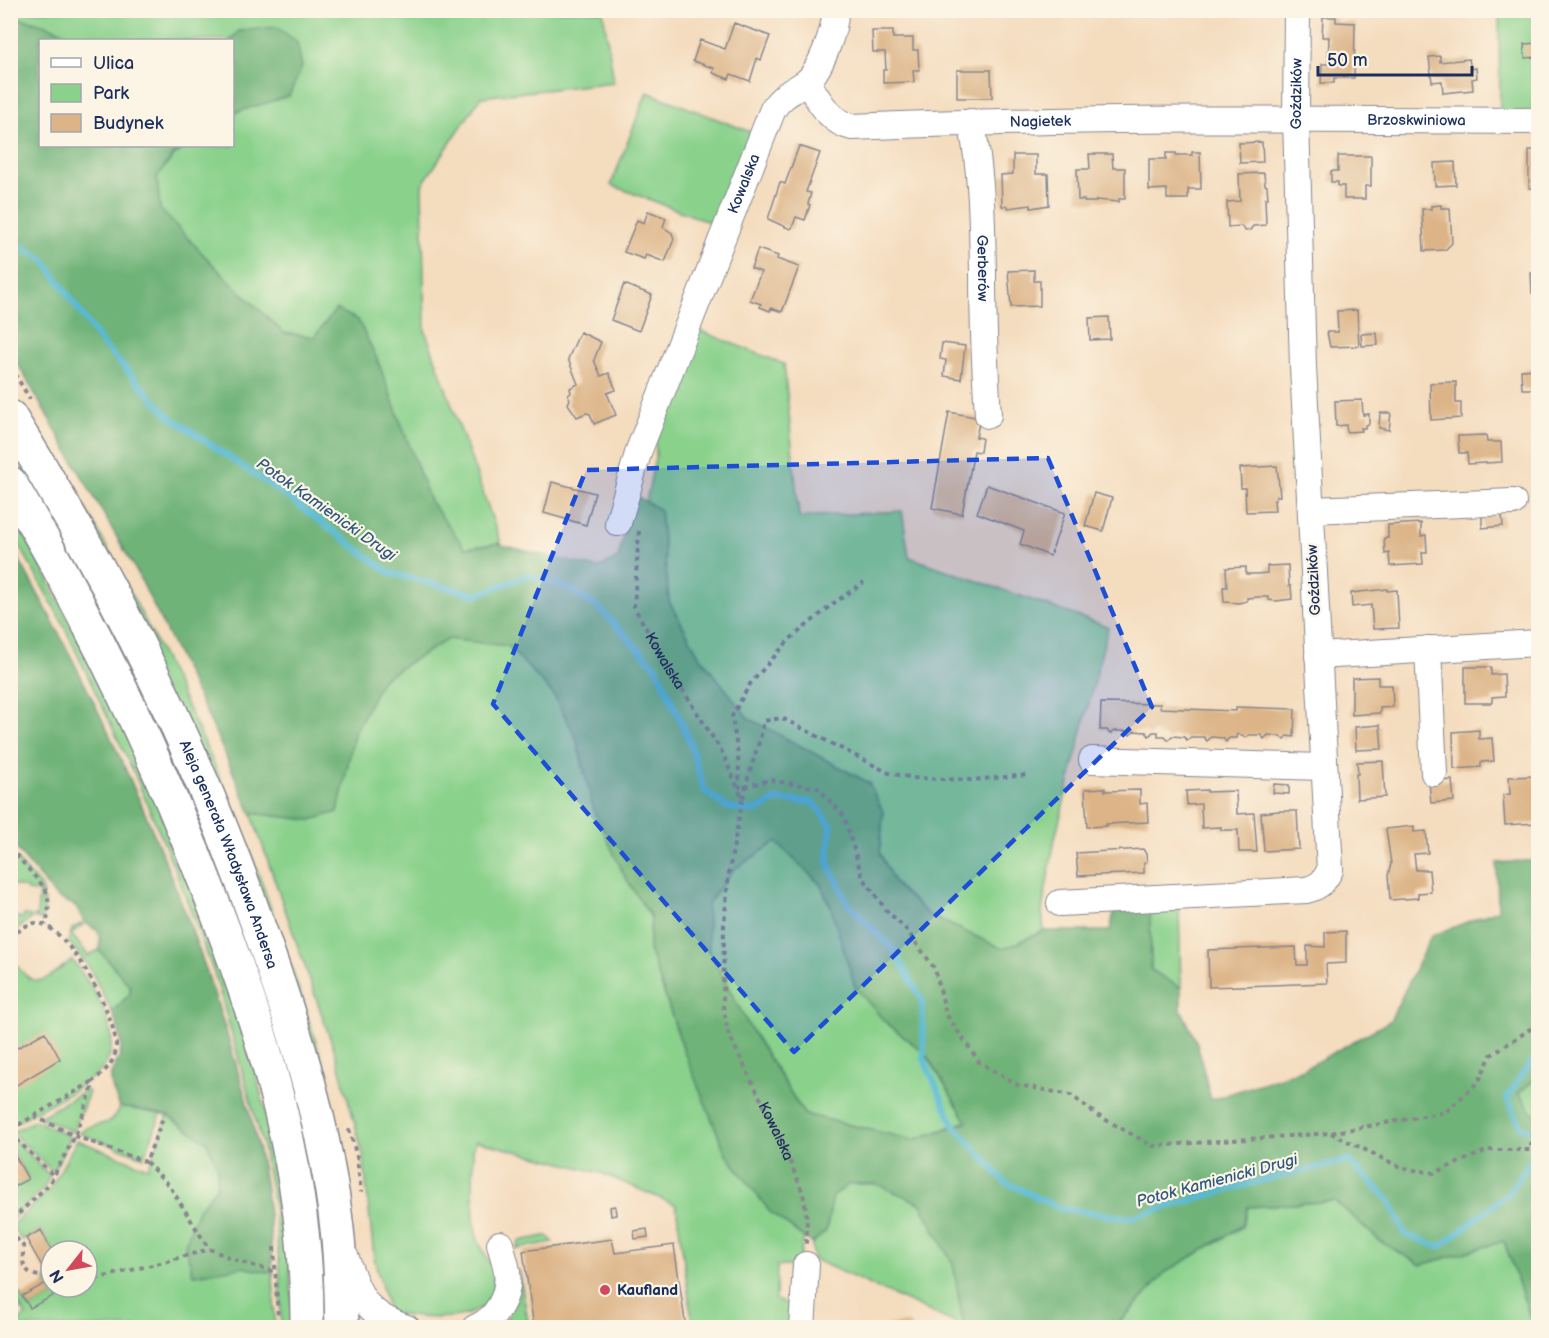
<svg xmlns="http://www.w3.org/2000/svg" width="1549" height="1338" font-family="'Balsamiq Sans',sans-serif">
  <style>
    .green { fill: #8ad18c; stroke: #528075; stroke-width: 1.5 }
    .forest { fill: #6fb378; stroke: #45716b; stroke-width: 1.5; fill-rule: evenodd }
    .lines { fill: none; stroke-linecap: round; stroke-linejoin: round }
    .stream { stroke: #57b9d6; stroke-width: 6 }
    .building { fill: #dcb487 }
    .minor-casing { stroke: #88868e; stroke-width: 28 }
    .major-casing { stroke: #88868e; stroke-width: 36 }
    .path { stroke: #88868e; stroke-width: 4; stroke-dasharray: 4.5 4.5; stroke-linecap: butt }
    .minor { stroke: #fff; stroke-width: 26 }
    .major { stroke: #fff; stroke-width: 33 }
    .marked { fill: #1d4ed8; fill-opacity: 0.2; stroke: #1d4ed8; stroke-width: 4.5; stroke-dasharray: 12 8; stroke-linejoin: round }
    .poi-dot { fill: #d1495b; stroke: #fcf5e5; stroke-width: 2 }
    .labels { text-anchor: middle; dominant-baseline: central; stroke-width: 4.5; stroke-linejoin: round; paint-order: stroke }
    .street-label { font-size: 15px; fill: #1b2f5e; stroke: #fcf5e5 }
    .poi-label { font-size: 15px; font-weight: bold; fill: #1b2f5e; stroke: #fcf5e5; text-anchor: start }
    .water-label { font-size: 16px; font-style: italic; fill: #2d5882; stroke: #fcf5e5 }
  </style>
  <rect width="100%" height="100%" fill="#fcf5e5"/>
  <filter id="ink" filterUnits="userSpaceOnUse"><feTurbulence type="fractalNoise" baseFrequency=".0167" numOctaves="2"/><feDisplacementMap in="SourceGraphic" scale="12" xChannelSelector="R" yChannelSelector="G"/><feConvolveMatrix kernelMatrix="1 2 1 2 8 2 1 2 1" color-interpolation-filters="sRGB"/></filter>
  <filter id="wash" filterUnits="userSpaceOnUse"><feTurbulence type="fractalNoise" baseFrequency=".008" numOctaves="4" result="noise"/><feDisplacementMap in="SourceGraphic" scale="24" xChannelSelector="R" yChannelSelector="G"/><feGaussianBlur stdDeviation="1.35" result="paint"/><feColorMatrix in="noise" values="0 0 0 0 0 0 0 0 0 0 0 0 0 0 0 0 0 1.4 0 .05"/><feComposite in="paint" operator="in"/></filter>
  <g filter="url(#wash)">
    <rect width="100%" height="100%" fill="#f4dcbe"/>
    <path class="green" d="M10,11H603L614,82L481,97L422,185L425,330L501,543L465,549L430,501L377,359L358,320L314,337L284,333L227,279L160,210L157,177C186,138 186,146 232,146L233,113L289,96L239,31L231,40H71C61,25 27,20 11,17Z
      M1499,11H1538V114H1500Z
      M647,92L753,133L717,225L611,185Z
      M693,328L784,364L799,517L902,511L909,557L1108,627L1055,838L1042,910L1044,931L1003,949L929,915L895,884L880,853L883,812L869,783L748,718L699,655L669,601L660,510L646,502L656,454L655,433Z
      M40,431C82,498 118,568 154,638C184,699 214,760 239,823C272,906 300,991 327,1076L310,1043L38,433Z
      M11,440L48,502L171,745L267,987L313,1155L324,1252L306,1158L45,513L11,457Z
      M10,506L152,784L249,1044L284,1188L294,1327H281L280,1272L274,1205L263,1146L217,981L177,874L135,775L63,624L11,530Z
      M448,639L508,646L553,694L576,737L594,811L625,877L651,917L649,949L685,1054L770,1212L804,1238L798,1266H777L776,1300L796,1307V1327H693L676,1205L601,1173L476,1141L473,1150C474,1174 471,1211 476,1233C479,1250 494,1263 494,1281C495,1329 419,1318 389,1313L374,1258L363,1154L336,1055L251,813L311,820L338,812L354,734L382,679Z
      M776,842L820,884L884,1021L926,1054L967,1121L913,1140L804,1114L750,1028L709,951L707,905L734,869Z
      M11,853L40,886L43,893H41L42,901H45L43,920L34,918V916H37L39,892L27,891V888L11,885Z
      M1150,907H1179L1181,988L1151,970Z
      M24,915L31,916V919L11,934V916L23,918Z
      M82,923L83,925L71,934L88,955L99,950L130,986V994L112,1012L89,967L68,941L72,929Z
      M10,958C38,993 40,983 72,960C92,985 128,1037 103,1068C88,1085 39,1109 17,1122L11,1124Z
      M1538,1077V1120L1518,1093Z
      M86,1090L89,1092L73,1132L40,1117Z
      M120,1107L161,1114L144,1157L79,1133C96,1119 112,1130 120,1107Z
      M168,1116L207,1142L218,1168L216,1188L198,1210L194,1275L242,1267L273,1273L275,1327H11L26,1315L15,1300L20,1293L30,1308L53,1296L46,1283L47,1275L51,1272V1287H87V1251H52L41,1230L22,1240L11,1226L50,1189L77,1140L148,1168Z
      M36,1120L71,1137L54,1170L52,1171L12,1132Z
      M11,1136L50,1176L44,1188L11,1220V1189L28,1178L13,1152L11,1153Z
      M876,1183L920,1203L953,1264L964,1327L813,1259L812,1243L826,1231L833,1196L849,1184Z
      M1335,1201L1381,1242L1421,1265L1504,1241L1532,1320L1526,1328H1115L1166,1272L1242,1227L1248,1207Z
      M545,1236H548L553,1242L516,1249L520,1241Z
      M519,1270L528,1321L510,1324L511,1327L499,1328C515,1310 521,1294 519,1270Z"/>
    <path class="forest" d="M10,17C27,20 61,26 71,40H40V146H186L174,154L157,177L160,209L227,279L284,333L314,337L336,309L358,320L377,359L430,501L465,548L501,543V545L598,568L618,558L633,494L660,510L669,601L699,655L748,718L869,783L883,812L880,853L895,884L929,915L1003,949L1044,931H1110L1115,908L1150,907L1151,970L1181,988V1009L1197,1043L1211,1100L1304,1069L1390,1021L1431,936L1498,910L1497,863L1538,860V1077L1518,1093L1538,1120V1327H1526L1531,1320L1504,1241L1421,1265L1381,1242L1335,1201L1248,1207L1242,1226L1166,1272L1115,1327H964L953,1264L920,1203L876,1184H849L833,1196L826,1231L812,1243L770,1212L726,1154L685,1054L649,949L651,917L625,877L594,811L576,737L553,694L508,646L448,639L382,679L354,734L338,812L311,820L251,813L211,723L139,576L11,352ZM776,842L820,884L830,905L855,987L884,1021L926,1054L967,1122L913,1140L804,1114L750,1028L709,951L707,905L734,869Z
      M277,27L297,42L302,67L289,96L233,113L231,40L239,31Z
      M11,545C99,701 176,866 228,1038C244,1092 262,1149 268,1206C271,1228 271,1251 273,1273L242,1267L193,1275L185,1244L198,1210L216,1188L218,1168L207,1142L168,1116L141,1110L120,1107C116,1097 108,1083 112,1071C116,1062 120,1061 121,1049C122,1036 117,1024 112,1012L130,994V986L99,950L100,938L98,931L84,922L76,906L56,897L11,842Z"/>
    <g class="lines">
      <path class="stream" d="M10,239L45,261L100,341L168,415L290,499L390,573L477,595L528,575L568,588L599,608L657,668L689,740L704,790L728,808L756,811L776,800L813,802L831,825L828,862L848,904L893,949L922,1000L924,1059L953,1124L1005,1182L1059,1208L1128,1218L1252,1183L1348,1160L1389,1200L1406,1235L1440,1247L1510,1192L1538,1150
        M1538,1055L1521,1076L1507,1098L1521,1127L1538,1134"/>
    </g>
    <g id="blocks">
      <path class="building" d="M1529,10H1538V14L1530,15Z
        M1323,17H1336V22L1355,23L1354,78H1334V83H1321L1322,64H1328L1329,37H1322Z
        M734,23L770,36L761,60L757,58L750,81L731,74L729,79L713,73L714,68L693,61L700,40L725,49Z
        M872,31H893V38H913V50H918L919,70H913L914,82L883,83V70H886L885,52H873Z
        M1538,43V57L1525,58L1524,44Z
        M1440,56V62L1469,59L1471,69L1476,68L1477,78L1472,79L1473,90L1443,93L1442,81L1432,82L1429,57Z
        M957,70H991L992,98H957Z
        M1262,142L1263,162L1240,163L1239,143Z
        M799,146L820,153L806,192L811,193L808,204L810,205L805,220L796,217L792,228L790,229L768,219L780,182L785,184Z
        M1529,150H1537L1538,188H1529Z
        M1192,152H1200L1201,189H1188V199H1167V189L1149,190V159H1166V153H1176V155H1192Z
        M1089,154H1112L1113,168H1125V199H1119V202L1096,200V202H1084V200H1078L1077,169H1090Z
        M1013,155H1036V174H1048L1049,205L1031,208V205L1008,208V206H1002L1001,175L1013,174Z
        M1338,156H1371V186H1365V199H1344V186H1338V182H1331V171H1338Z
        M1455,162L1456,185L1435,186L1434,163Z
        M1264,173L1265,185L1267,186L1268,198H1265L1266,225L1253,226L1250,230L1245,231L1241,226L1228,227L1227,202L1240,201L1239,174Z
        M1441,205V208H1450L1452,243L1445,250L1424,251L1422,209H1431V206Z
        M648,211L666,218L663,227L672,233L674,239L665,262L646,255L644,259L624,252L637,220L644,223Z
        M758,249L778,256L777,259L799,267L782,312L771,308L770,311L760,307L761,304L750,300L761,272L751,268Z
        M1034,270V281H1040V306L1011,307L1008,271Z
        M1531,273H1538V294H1532Z
        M624,284L652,295L639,331L611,320Z
        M1357,310L1359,346L1330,347L1327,332H1338L1337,311Z
        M1109,317L1110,339L1090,340L1089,318Z
        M580,332L601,342L594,360L601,376L609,373L616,390L607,393L616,415L594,424L590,414L586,413L577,417L568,404L570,399L568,395L571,393L570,388L578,384L568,359Z
        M1377,333L1378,345L1362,346L1361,334Z
        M942,343L965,346L961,379L944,376L946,360L940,359Z
        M1538,369V389H1522L1521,370Z
        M1456,382V403H1461V418L1431,420L1430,383Z
        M1362,400L1363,415L1369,414V424L1365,425V428H1361L1362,431L1347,432L1346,425L1336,426L1335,401Z
        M949,412L980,418L976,437L982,438L980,452L974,451L962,514L932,508Z
        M1380,413H1391L1389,430L1379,428Z
        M1486,435L1487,442H1501L1502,462L1468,464L1467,453H1459L1458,436Z
        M1533,459H1538V484L1535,485Z
        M1277,466L1280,496H1276V500H1274L1275,511L1246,512L1245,488H1241L1240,468Z
        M552,482L595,493L586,525L544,513Z
        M987,485L1065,513L1050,556L1020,544L1024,531L977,513Z
        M1094,493L1112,498L1103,531L1085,526Z
        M1502,515L1503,526L1482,528V516Z
        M1421,523V536L1426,535L1427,552H1422L1423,564L1390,566L1389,553L1385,554L1384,538H1388V525Z
        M1288,565L1289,586H1291L1292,599L1276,601L1269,600L1268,597H1258L1247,598V601L1239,603L1224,602L1223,587H1227L1226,568L1246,567V574H1256L1267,573V566Z
        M1387,589V591L1397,590L1399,628L1373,629L1371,605L1352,607L1351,593Z
        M1465,667H1491V675L1504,674L1505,696L1492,697V703H1465Z
        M1378,677V685H1392L1393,707L1380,708V713L1352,715V678Z
        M1101,703L1160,704V708L1236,711V707L1295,709L1294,737L1287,736L1284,740L1280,736L1268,735L1264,739L1261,735H1249L1245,738L1242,735L1237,734L1236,738H1229L1226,742L1223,738L1211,737L1207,741L1204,737H1191L1187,740L1184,737L1172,736L1168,740L1165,736H1158V732H1153L1149,736L1146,732L1134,731L1130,735L1127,731H1114L1110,734L1107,730H1100Z
        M1380,725L1382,749L1356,750L1355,727Z
        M1479,730V739L1492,738L1494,761L1481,762V767L1454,769L1453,732Z
        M1383,761L1385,797L1357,799L1356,774H1358L1357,762Z
        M1538,776V823L1505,825L1503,795L1510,794L1509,777Z
        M1452,780L1454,801L1431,803L1429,782Z
        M1274,784L1289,785V794L1273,793Z
        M1105,788V791L1140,790V804L1147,803L1148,822L1106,824V826L1087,827L1085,789Z
        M1207,790V792L1236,791L1237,814L1254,813L1257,852H1239L1238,830H1221V827L1202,828L1201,804L1187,805L1186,791Z
        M1279,811H1297L1299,849L1264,851L1261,813Z
        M1414,826V832L1426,831L1428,853L1414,854L1416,870H1429L1431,892L1418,893V898L1390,900L1388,875L1391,864L1386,829Z
        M1143,849L1146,854L1147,861L1144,863V873L1078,876L1076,853Z
        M1346,931V963L1326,964L1327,983L1209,987L1208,950L1296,947L1297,965H1307V946L1325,947V932Z
        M45,1032L60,1059L10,1089V1052Z
        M13,1152L28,1179L10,1189V1153Z
        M615,1206L616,1215L611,1216L610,1207Z
        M647,1229L648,1237L635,1239L634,1231Z
        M41,1230L52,1251L51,1272L47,1275L26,1238Z
        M612,1239L615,1253L674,1245L686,1328H534L523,1251Z
        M46,1283L53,1296L30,1308L22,1296Z
        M910,1323L911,1328H886V1325Z"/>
    </g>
  </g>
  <g filter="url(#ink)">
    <use href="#blocks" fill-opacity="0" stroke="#88868e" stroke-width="1.5"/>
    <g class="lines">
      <defs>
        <g id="minor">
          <path id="s2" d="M807,82C819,100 829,122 852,127C1080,117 1310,119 1538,121"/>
          <path id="s3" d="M971,122C982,171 982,222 983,273C983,320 985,368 988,415"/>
          <path d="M1311,510L1513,502"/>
          <path id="s4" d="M618,523L639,450L773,109C783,94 792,92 805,83C820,72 836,29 835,10"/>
          <path d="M1428,649L1434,773"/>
          <path d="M1318,656L1538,643"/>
          <path d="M1092,760L1324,767"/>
          <path id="s5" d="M1060,903L1306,890C1319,887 1324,882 1330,870L1303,367L1296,119L1297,10"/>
          <path d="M346,1258C358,1297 367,1315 407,1328"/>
          <path d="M475,1328C497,1319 510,1295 507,1272C506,1263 502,1253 500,1244"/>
          <path d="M802,1328L806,1265"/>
        </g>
        <g id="major">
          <path id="s6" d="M10,417C113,581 199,756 263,939C296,1033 326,1129 337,1229C341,1262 341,1295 342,1328"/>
          <path d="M10,483C82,603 143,728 195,857C256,1007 309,1164 307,1328"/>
        </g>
      </defs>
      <use href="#minor" class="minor-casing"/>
      <use href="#major" class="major-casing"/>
      <g class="path">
        <path d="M10,366L30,399"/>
        <path id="s1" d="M639,531L634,607L667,665L722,752L740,793L742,802L729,871L724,925L723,1005L728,1033L782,1142L803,1193L807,1218L806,1244"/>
        <path d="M745,787L769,780L818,788L844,816L862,876L886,910L906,929L935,969L946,1014L979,1062L1018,1085L1071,1095L1097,1115L1153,1146L1330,1133L1446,1112L1479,1081L1491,1055L1538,1024"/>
        <path d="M740,789L738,755L732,716L750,684L789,640L834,603L864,582"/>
        <path d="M743,798C748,772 759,748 764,721L782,718L889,773L914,778L971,780L1028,775"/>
        <path d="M10,848L45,888C50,900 49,912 46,925"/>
        <path d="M10,938C18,932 27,922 38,923C68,926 119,1020 116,1049C114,1064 103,1073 92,1082V1089L75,1136L50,1183L10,1222"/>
        <path d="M34,1116L75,1136L146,1162L163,1118"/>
        <path d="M10,1128L20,1124L92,1082"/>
        <path d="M349,1129L357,1157L361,1192"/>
        <path d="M10,1133L54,1176"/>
        <path d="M1331,1133L1402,1168L1434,1173L1488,1150H1530L1538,1114"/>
        <path d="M146,1162L169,1185L209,1249L241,1262L276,1272"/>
        <path d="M10,1231L24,1247C19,1271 29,1275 51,1279"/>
        <path d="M274,1247L278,1318"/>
        <path d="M87,1281L168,1261L209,1249"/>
      </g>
      <use href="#minor" class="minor"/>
      <use href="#major" class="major"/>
    </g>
  </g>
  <path class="marked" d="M1048,458L1152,707L794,1052L493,704L586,470Z"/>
  <circle class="poi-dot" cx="605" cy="1290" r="6"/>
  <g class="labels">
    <g class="street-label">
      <text stroke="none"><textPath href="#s5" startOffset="1056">Goździków</textPath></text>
      <text stroke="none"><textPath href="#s2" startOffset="630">Brzoskwiniowa</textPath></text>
      <text stroke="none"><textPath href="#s2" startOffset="254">Nagietek</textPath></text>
      <text stroke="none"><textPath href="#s4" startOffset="362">Kowalska</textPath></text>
      <text stroke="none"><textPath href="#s3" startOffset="147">Gerberów</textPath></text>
      <text transform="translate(1314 580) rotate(-93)">Goździków</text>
      <text stroke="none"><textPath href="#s1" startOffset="138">Kowalska</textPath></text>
      <text stroke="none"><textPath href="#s6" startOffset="490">Aleja generała Władysława Andersa</textPath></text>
      <text stroke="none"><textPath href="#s1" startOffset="642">Kowalska</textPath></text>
    </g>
    <g class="poi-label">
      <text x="617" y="1290">Kaufland</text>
    </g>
    <g class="water-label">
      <text transform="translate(326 510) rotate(35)">Potok Kamienicki Drugi</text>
      <text transform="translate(1217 1181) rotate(-15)">Potok Kamienicki Drugi</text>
    </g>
  </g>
  <rect width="1549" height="1338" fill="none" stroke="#fcf5e5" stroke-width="36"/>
  <rect x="39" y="39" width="195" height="108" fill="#fcf5e5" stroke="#a2a6af" stroke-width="1.5"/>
  <rect x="51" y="58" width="30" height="9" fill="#ffffff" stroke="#a2a6af" stroke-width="1.5"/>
  <text x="93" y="69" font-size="18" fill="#1b2f5e">Ulica</text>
  <rect x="51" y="84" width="30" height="18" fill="#8ad18c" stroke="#a2a6af" stroke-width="1.5"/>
  <text x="93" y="99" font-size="18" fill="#1b2f5e">Park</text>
  <rect x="51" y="114" width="30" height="18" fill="#dcb487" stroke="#a2a6af" stroke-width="1.5"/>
  <text x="93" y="129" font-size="18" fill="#1b2f5e">Budynek</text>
  <g transform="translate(69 1269) rotate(239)"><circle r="28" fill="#fcf5e5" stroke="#a2a6af" stroke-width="1.5"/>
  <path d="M0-4.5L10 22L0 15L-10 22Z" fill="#d1495b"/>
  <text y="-9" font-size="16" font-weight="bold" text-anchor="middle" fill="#1b2f5e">N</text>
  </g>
  <path d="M1318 66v9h154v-9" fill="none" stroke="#1b2f5e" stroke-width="3"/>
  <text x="1327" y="66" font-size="18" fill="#1b2f5e" stroke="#fcf5e5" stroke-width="4.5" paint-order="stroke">50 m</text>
</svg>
